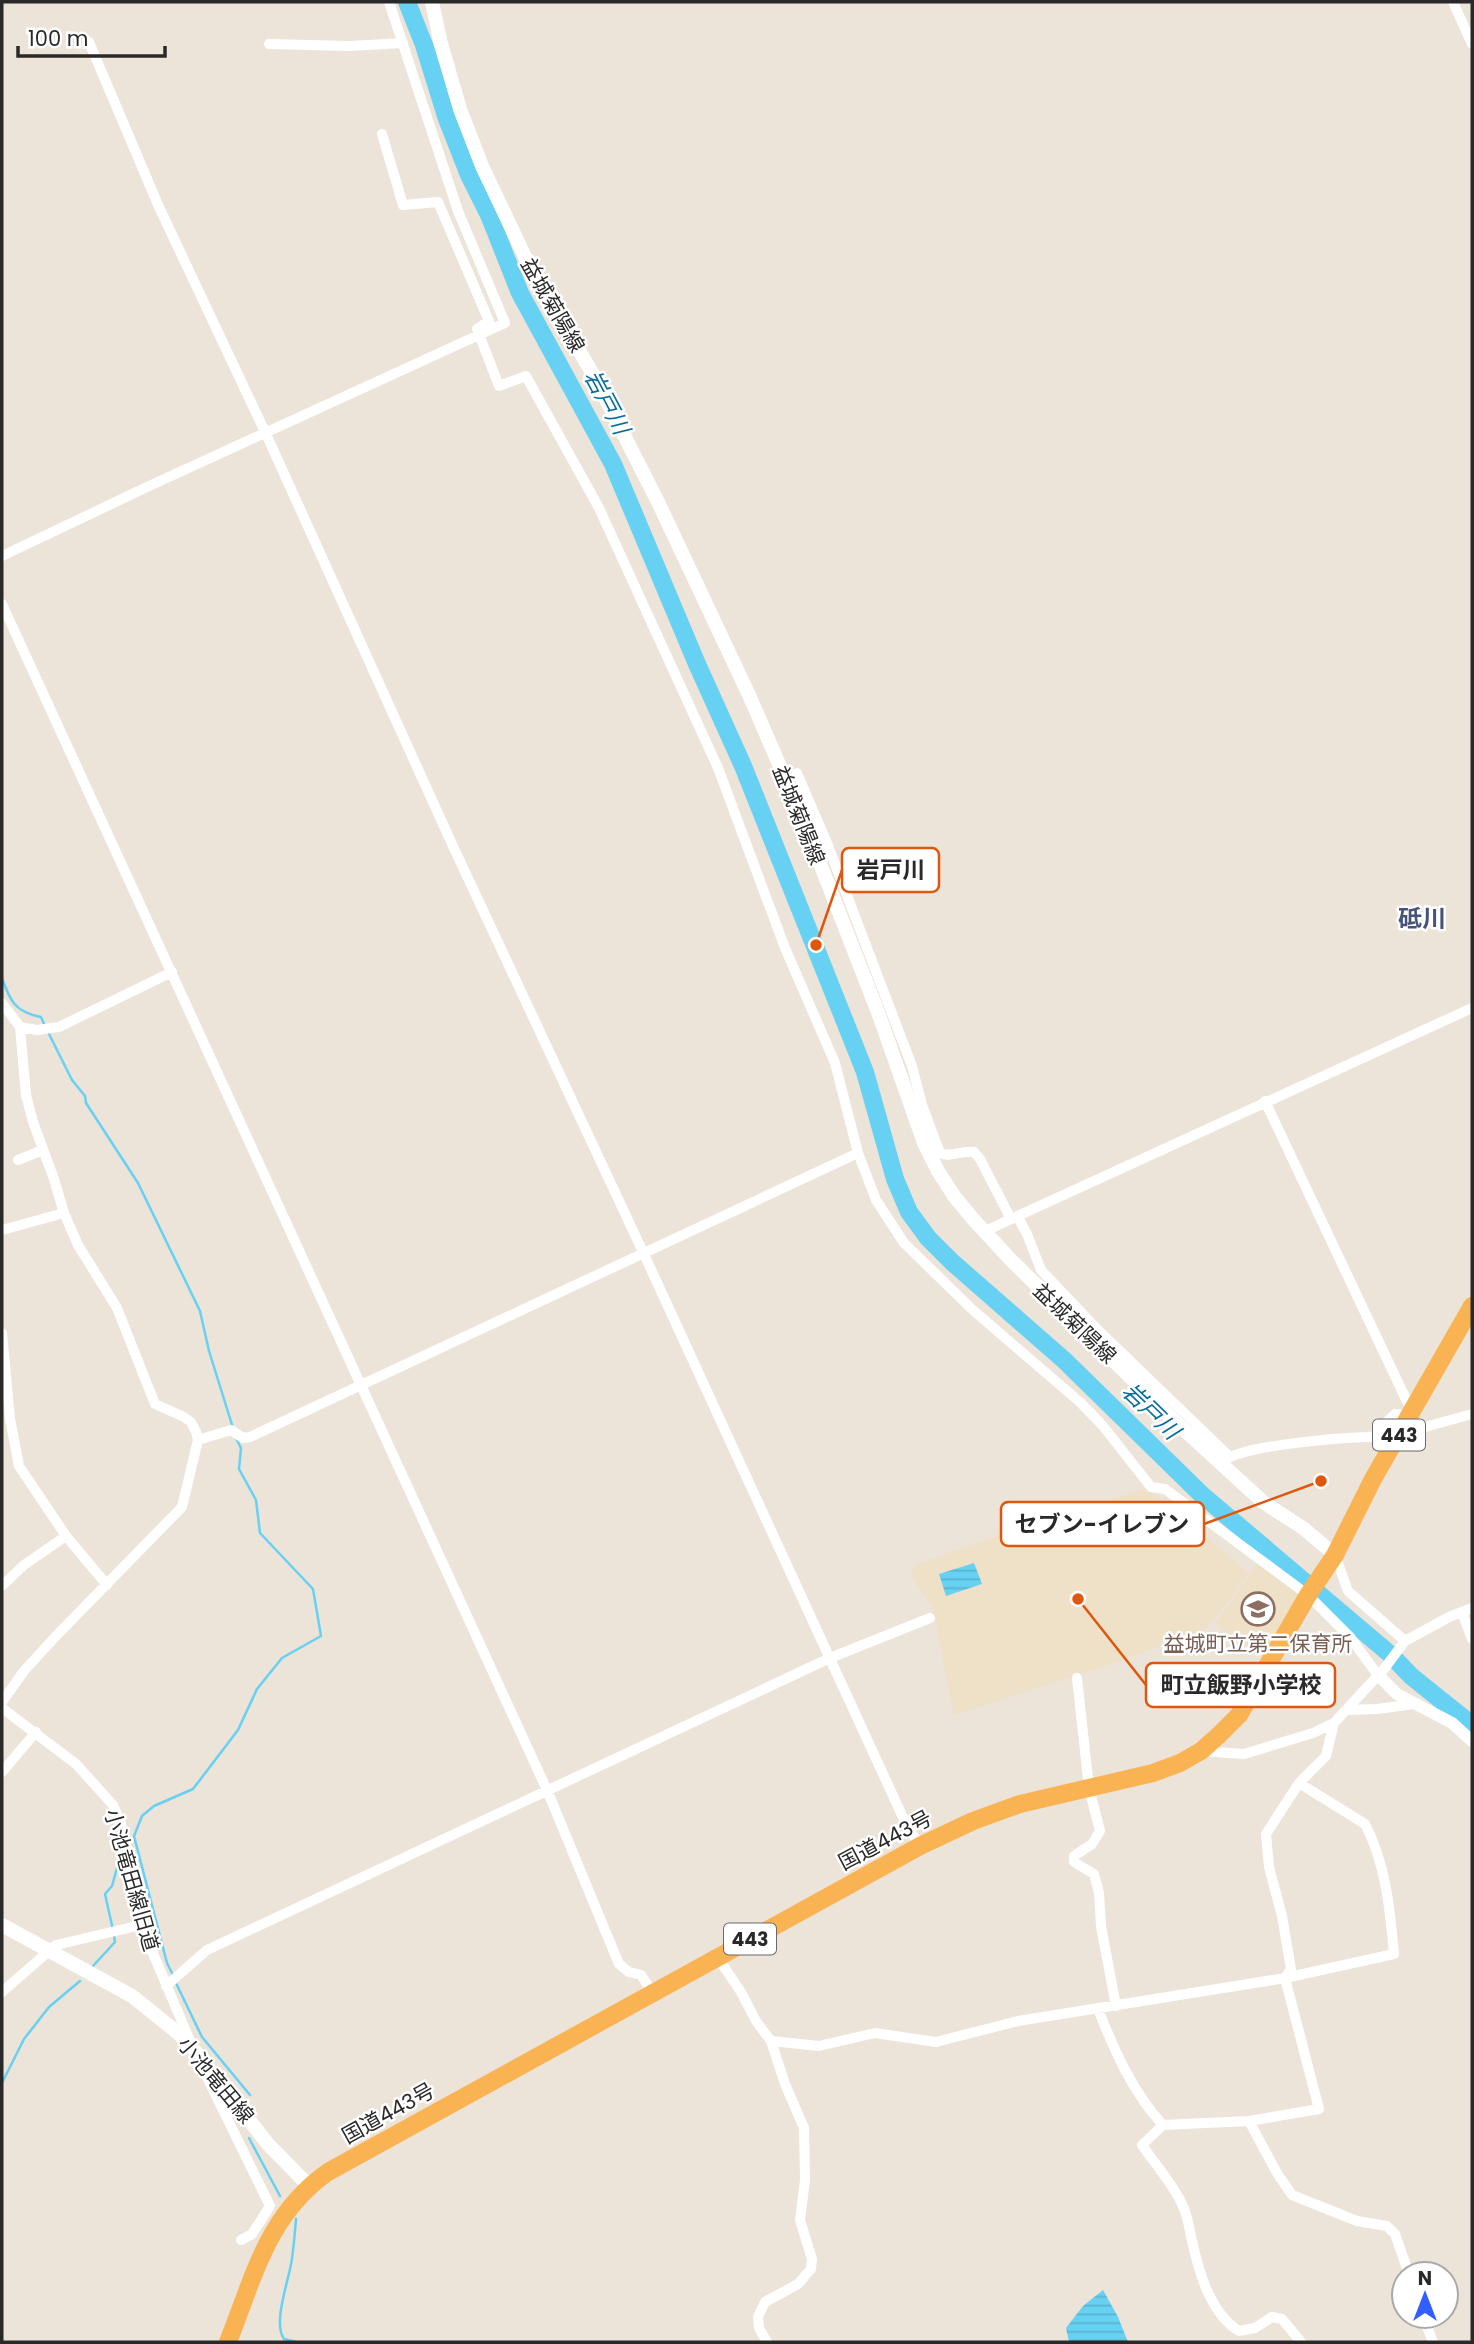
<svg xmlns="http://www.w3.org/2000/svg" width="1474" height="2344" font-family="Poppins,'Noto Sans JP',sans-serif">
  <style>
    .education { fill: #eee1c8 }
    .water { fill: url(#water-rules) }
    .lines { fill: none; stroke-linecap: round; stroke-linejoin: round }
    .stream { stroke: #67d1f3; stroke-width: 2.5 }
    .river { stroke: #67d1f3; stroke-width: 18 }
    .minor { stroke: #fff; stroke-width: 10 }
    .tertiary { stroke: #fff; stroke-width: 12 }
    .secondary { stroke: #fff; stroke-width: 14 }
    .trunk { stroke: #fab352; stroke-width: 18 }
    .labels { text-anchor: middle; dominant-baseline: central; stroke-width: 5; stroke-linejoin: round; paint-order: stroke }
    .shield { fill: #fff; stroke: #696969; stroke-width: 2 }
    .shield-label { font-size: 19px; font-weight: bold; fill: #292929 }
    .street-label { font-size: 21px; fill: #292929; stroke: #fff }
    .education-label { font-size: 21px; fill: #785e54; stroke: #fff }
    .water-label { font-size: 23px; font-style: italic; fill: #086d9d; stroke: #fff }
    .quarter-label { font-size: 24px; font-weight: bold; fill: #47527b; stroke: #fff }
    .leader { fill: none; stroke: #de570d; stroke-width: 2.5 }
    .callout-dot { fill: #de570d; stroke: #fff; stroke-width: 2.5 }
    .callout { fill: #fff; stroke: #de570d; stroke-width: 2.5 }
    .callout-label { font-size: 23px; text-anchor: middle; font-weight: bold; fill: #292929 }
  </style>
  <defs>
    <pattern id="water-rules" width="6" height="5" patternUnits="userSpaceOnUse" patternTransform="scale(1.75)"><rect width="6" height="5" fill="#67d1f3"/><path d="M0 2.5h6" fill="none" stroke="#59b3d0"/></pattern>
  </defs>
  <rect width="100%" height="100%" fill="#ece3d9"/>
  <path class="education" d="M1147,1488L1249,1573L1218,1615L1205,1629L1117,1662L954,1715L933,1608L911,1575L915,1565L1011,1531Z
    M1258,1564L1299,1595L1263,1659L1215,1623Z"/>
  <path class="water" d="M974,1563L982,1584L946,1596L939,1574Z
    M1103,2290L1118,2317L1128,2342H1069L1066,2328L1083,2306Z"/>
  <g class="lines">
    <path class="stream" d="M2,978C10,1001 15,1012 41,1017L45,1026
      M48,1032L72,1080L85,1096L86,1103L138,1183L200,1311L209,1351L233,1428
      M113,1930L105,1894L112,1886L122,1850
      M93,1966L115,1942L114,1936
      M173,1975L167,1963L134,1836L142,1816L154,1806L193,1789L238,1730L257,1689L282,1658L321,1636L313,1589L260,1533L256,1500L239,1469L241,1448L236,1438
      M175,1981L202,2037L250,2095
      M2,2083L24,2039L49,2007L80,1981
      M249,2138L280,2196
      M296,2219C295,2232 294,2245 292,2258C290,2278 272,2322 284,2339L297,2342"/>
    <path class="river" d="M407,2L424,45L447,119L469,175L489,215L520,293L613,464L697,664L743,766L865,1072L895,1179L909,1212L928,1238L952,1262L1064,1360L1201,1494L1391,1655L1411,1676L1472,1725"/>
    <path class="minor" d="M1453,2L1472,44
      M89,42L159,207L266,434L452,844L643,1252L906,1824L920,1846
      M269,44L350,46L403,43
      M382,134L403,205L438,202L489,321L477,329L499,386L526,376L599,508L718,768L785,948L835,1063L858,1153L876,1200L904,1243L974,1311L1081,1403L1103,1426L1151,1487L1165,1489L1308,1595L1350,1637L1377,1674
      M2,556L147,487L505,323L458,211L389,2
      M2,604L547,1790L619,1964L629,1972L641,1975L653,1993
      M797,773L827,843L912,1066L922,1105L940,1153C950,1158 963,1150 974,1152L980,1159L1011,1219
      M2,1003L20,1027L26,1095L33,1122L54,1179L64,1213L78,1245L117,1308L155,1404L184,1417L191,1422L196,1432L198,1440L182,1507L55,1637L24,1671L2,1702
      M20,1027L37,1030L59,1027L172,972
      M1265,1101L1412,1412
      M18,1160L43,1150
      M1017,1216L1027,1234L1041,1270L1094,1326L1230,1457
      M2,1230L64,1213
      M985,1231L1472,1008
      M2,1333L10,1419L19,1466L66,1536L107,1585
      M1407,1423L1425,1427L1472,1414
      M198,1440L231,1430L243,1438L250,1437L858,1153
      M1226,1459C1250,1445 1338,1438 1368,1437L1376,1436L1385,1424L1395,1414L1410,1416
      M1335,1555L1348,1591L1405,1641
      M2,1586L24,1565L66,1536
      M1462,1612L1472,1639
      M1077,1678L1089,1788L1100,1831L1092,1844L1074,1856V1862L1094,1874L1099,1893L1101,1926L1116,2006
      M2,1708L76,1764L113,1805L121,1824L134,1877L141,1925L191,2043
      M1346,1710L1377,1709L1414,1704
      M1201,1751L1244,1754L1313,1733L1334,1723L1384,1669L1405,1641L1449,1617L1472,1608
      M2,1772L36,1732
      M718,1958L741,1992L756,2021L771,2041L785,2084L804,2128L805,2180L800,2220L812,2259L811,2269L798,2284L765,2302L758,2317L759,2328L767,2342
      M166,1986L207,1950L830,1658L930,1618
      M2,1992L56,1945L141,1925
      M1098,2009C1114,2050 1133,2093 1163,2125
      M771,2041L819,2046L875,2033L936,2042L1018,2021L1285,1978L1394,1954C1390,1910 1386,1864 1365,1824L1299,1783
      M202,2067L270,2206L252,2234L241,2240
      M1249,2121L1277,2173L1292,2195L1357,2221L1387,2226L1395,2234L1409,2274
      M1423,2316L1433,2342
      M1301,2342L1282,2319L1272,2317L1255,2328L1239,2331C1210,2313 1199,2272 1192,2241C1189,2228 1188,2216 1182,2204C1172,2183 1155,2164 1142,2145L1163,2125L1249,2121L1319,2109L1285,1978L1291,1969L1282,1916L1269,1867L1266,1834L1299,1783L1326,1756L1334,1723"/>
    <path class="tertiary" d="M1377,1674L1397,1694L1452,1723L1472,1741"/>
    <path class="secondary" d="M432,2L440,40L460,109L482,166L529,265L594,376L659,504L749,695L802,817L879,1015L924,1143L938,1171L954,1196L973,1219L1011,1260L1179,1425L1263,1502L1303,1528L1335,1555
      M2,1925L132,1996L178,2033L195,2051L268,2144L309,2186"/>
    <path class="trunk" d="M228,2342C254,2277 267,2215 328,2172L920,1846L973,1821L1020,1804L1153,1773L1180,1763L1201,1751L1219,1735L1239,1715L1308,1595L1335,1555L1373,1479L1472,1306"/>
  </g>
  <defs>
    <symbol id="school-ring" viewBox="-11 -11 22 22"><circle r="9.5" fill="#fff" stroke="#8d6e63" stroke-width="1.5"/><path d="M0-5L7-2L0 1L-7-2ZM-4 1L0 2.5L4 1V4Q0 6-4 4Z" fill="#8d6e63"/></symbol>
  </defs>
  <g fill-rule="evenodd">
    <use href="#school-ring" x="1239" y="1590" width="38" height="38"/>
  </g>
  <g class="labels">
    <g class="shield">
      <rect x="1373" y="1419.5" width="52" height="31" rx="5"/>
      <rect x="724" y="1923.5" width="52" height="31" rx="5"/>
    </g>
    <g class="shield-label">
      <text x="1399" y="1435">443</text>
      <text x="750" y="1939">443</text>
    </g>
    <g class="street-label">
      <text transform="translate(553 305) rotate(60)">益城菊陽線</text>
      <text transform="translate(799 815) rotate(68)">益城菊陽線</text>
      <text transform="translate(1075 1323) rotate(44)">益城菊陽線</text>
      <text transform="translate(885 1840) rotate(-28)">国道443号</text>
      <text transform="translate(132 1880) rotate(74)">小池竜田線旧道</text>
      <text transform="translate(216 2080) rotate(50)">小池竜田線</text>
      <text transform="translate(388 2113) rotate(-29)">国道443号</text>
    </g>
    <g class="education-label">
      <text x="1258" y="1643">益城町立第二保育所</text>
    </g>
    <g class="water-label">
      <text transform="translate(607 402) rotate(62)">岩戸川</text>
      <text transform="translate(1151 1411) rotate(44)">岩戸川</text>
    </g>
    <g class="quarter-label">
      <text x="1422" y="918">砥川</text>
    </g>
  </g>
  <path class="leader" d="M816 945L842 870M1321 1481L1204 1524M1078 1599L1146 1685"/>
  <g class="callout-dot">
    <circle cx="816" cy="945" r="7"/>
    <circle cx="1321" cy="1481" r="7"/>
    <circle cx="1078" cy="1599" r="7"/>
  </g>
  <g class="callout">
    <rect x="842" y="848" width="97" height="44" rx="7"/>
    <rect x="1001" y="1502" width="203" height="44" rx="7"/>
    <rect x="1146" y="1663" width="189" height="44" rx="7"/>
  </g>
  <g class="callout-label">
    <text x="891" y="878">岩戸川</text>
    <text x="1102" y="1532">セブン-イレブン</text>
    <text x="1241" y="1693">町立飯野小学校</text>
  </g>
  <rect width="1474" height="2344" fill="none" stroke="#292929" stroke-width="7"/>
  <g transform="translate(1425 2295)"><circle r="33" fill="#ffffff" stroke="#a9a9a9" stroke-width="2"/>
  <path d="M0-5L12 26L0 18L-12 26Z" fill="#335eff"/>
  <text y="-10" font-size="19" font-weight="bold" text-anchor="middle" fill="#292929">N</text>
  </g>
  <path d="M18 46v10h147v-10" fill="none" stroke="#292929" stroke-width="3.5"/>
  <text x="28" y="46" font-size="21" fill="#292929" stroke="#ffffff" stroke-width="5" paint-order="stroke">100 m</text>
</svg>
